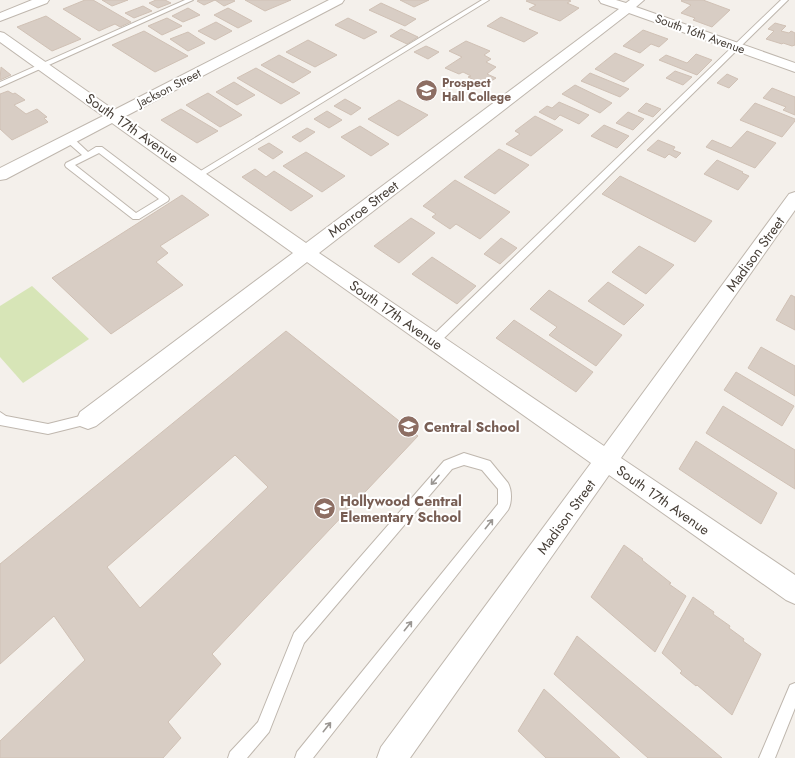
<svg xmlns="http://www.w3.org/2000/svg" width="795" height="758" font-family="Jost,sans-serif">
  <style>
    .green { fill: #d7e5b7 }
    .building { fill: #d8cdc4; stroke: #d0c1b5; fill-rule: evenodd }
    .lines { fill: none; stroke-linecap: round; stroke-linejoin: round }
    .service-casing { stroke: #bfb7ae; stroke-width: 2 }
    .minor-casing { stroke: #bfb7ae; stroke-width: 2 }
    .service { fill: #fff; fill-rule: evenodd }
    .minor { fill: #fff; fill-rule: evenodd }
    .oneway { stroke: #9a9692 }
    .labels { text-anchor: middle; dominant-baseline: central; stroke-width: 4; stroke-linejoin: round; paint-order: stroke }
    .far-street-label { font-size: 12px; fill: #484039; stroke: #fff }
    .far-education-label { font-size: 12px; font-weight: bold; fill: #785e54; stroke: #fff; text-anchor: start }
    .street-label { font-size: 14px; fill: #484039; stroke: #fff }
    .education-label { font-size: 14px; font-weight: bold; fill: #785e54; stroke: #fff; text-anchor: start }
  </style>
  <rect width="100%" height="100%" fill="#f4f0eb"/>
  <path class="green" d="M32,286L89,339L23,383L0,357V306Z"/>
  <path class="building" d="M85,0H93L131,22L120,27L115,24L99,31L63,9Z
    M102,0H128L112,6Z
    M156,0H165L171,3L158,8L149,3Z
    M200,0H233L235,1L224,6L215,0L204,5L197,1Z
    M245,0H291L265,11Z
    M400,0H429L414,7Z
    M528,0H568L571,1L567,3L579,8L560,21L529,9L536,5L526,1Z
    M682,0H703L730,10L712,27L693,20L695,18L681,13L691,5L681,1Z
    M381,3L416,19L405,26L369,10Z
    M143,6L152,11L134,18L125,13Z
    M188,8L200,15L183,22L172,16Z
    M228,8L252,21L238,28L214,15Z
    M46,16L81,39L52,51L17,27Z
    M501,17L538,33L524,42L487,26Z
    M167,18L182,26L162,35L148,26Z
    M348,18L377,32L364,39L335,25Z
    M216,22L232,31L215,40L198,31Z
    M775,23L786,26L781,31L789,33L791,31L795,33V45L792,46L783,43L782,44L766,39L774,31L768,29Z
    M401,29L418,37L407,44L390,36Z
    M643,30L668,39L659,47L651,44L640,53L623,46Z
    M144,31L188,56L155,72L112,45Z
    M188,32L205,43L188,51L170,39Z
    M308,40L337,55L315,67L286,52Z
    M466,41L490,51L484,55L491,59L486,62L496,67L487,74L496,78L485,85L468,77L471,76L463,72L459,74L445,68L462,57L449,51Z
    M426,46L439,52L428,59L414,52Z
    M615,53L644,65L624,82L595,69Z
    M696,54L712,60L697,75L659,60L666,55L687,63Z
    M279,55L311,72L293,83L261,65Z
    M1,67L11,75L0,80Z
    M256,68L300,93L281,104L237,78Z
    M675,71L692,77L683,85L666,78Z
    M590,73L629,89L620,97L581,81Z
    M727,74L738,79L729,88L717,83Z
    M234,82L255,95L237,105L216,92Z
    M575,85L612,103L600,113L562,94Z
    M772,88L795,97V115L783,110L786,107L763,98Z
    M8,91L13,94L15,93L25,100L14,105L26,114L37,109L47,117L44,118L48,122L12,140L0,129V94Z
    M208,93L242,115L220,127L186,105Z
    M345,99L361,108L351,115L334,106Z
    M399,100L428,115L398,136L368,119Z
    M559,102L589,115L579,124L560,115L555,120L539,112L547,106L552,108Z
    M646,103L661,109L653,117L638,111Z
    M755,103L795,119V121L782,137L740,120Z
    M181,109L218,131L197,143L161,120Z
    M327,111L342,120L329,128L314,119Z
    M628,112L644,119L633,130L616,123Z
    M535,116L563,130L531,156L506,144L520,134L515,131Z
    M604,125L629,136L617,148L591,136Z
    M360,126L389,144L371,156L341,137Z
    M307,128L315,132L300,142L292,137Z
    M747,131L776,143L755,168L706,147L712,140L731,148Z
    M658,140L675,147L673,150L681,153L676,158L669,154L665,158L647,150Z
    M269,143L283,152L273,159L258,149Z
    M499,149L529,165L495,194L464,177Z
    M306,152L345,176L322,192L283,166Z
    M717,160L743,172L742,173L749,176L738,190L704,174Z
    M255,169L266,177L274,171L313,196L291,211L242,177Z
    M620,176L712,221L695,242L602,194Z
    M455,180L510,212L480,239L456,224L450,229L432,217L436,214L423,206Z
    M182,195L209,215L160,246L168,253L156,262L183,285L111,334L52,278Z
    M411,218L435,233L399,263L374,246Z
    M501,238L517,248L500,264L484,254Z
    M639,246L674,265L646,294L612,272Z
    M432,257L476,286L457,304L412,274Z
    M608,282L644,305L624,325L588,301Z
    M549,290L622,335L596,366L549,335L557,327L530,309Z
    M791,295L795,297V330L776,320Z
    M514,320L593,372L576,392L496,338Z
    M286,331L418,436L212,654L221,664L168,722L181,738L163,758H0V741L85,660L54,616L0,664V564ZM235,455L268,487L140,608L107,567Z
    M761,347L795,366V396L748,368Z
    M736,372L794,406L782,426L724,390Z
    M723,406L795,450V489L706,433Z
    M696,441L777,493L761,524L679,469Z
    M624,545L643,559L642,560L671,583L669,584L686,596L655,652L591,597Z
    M693,597L714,612L713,614L730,626L729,628L744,639L743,641L761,654L732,715L697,685L696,686L680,673L682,671L662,653Z
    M577,636L722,758H648L554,674Z
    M544,689L620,758H546L518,731Z"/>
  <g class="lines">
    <defs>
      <path id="service" d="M185,0H193L0,87V82Z
        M482,0H489L201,177H195L194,175Z
        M781,0H788L438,344L434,345L430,344L429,341L430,338Z
        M66,137H72L88,152L96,147H102L168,197L169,199L168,201L139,219H133L66,167L65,165L66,163L82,155L66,141ZM99,153L159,199L136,213L75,165Z
        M0,412L6,416L48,424L88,414L92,415L94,419L92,423L48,434L0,425Z
        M464,453L490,461L508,483C512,490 512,503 508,510L313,758H295L297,752L498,504V489L482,470L464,465L452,469L304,643L269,732L247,758H228L230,752L258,722L294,633L444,461Z
        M795,683V708L775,758H759L790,685Z"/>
      <path id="minor" d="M32,0H49L47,3L0,21V13Z
        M329,0H344L342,3L124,117L306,243L619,9L601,3L599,0H616L626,3L630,0H644L636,7L795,63V72L629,13L319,253L604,446L789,194L795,192V210L621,458L795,575V604L786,600L609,475L410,758H377L381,747L591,463L307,262L96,426L88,429L80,426L77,419L80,412L293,253L112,123L6,179L0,180V168L103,116L0,42V32L4,33L114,110Z"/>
    </defs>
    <use href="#service" class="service-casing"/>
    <use href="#minor" class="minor-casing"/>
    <use href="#service" class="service"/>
    <use href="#minor" class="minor"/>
  </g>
  <defs><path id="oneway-shaft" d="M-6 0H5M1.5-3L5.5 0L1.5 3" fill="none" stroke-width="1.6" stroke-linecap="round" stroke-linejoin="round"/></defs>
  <g class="oneway">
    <use href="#oneway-shaft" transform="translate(435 480) rotate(131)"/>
    <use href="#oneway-shaft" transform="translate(489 524) rotate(-51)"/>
    <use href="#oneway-shaft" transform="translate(408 626) rotate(-51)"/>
    <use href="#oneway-shaft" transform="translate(327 727) rotate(-51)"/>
  </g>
  <defs>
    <symbol id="school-disc" viewBox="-11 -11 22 22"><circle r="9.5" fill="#8d6e63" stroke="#fff"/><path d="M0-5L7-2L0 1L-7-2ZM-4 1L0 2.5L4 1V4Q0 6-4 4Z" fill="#fff"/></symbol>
  </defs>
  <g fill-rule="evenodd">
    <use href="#school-disc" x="414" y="78" width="25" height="25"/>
    <use href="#school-disc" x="396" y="414" width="25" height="25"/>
    <use href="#school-disc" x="312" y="496" width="25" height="25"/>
  </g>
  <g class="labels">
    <g class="far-street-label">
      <text transform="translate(700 34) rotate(20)">South 16th Avenue</text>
      <text transform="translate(169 88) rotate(-27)">Jackson Street</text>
    </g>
    <g class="far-education-label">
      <text x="442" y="83">Prospect<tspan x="442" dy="14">Hall College</tspan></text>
    </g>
    <g class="street-label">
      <text transform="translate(132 128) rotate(35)">South 17th Avenue</text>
      <text transform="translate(363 209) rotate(-37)">Monroe Street</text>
      <text transform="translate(755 254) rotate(-54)">Madison Street</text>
      <text transform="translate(396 315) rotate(35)">South 17th Avenue</text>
      <text transform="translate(663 500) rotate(35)">South 17th Avenue</text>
      <text transform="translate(566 517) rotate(-54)">Madison Street</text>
    </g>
    <g class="education-label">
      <text x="424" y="427">Central School</text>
      <text x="340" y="501">Hollywood Central<tspan x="340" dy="16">Elementary School</tspan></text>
    </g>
  </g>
</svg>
